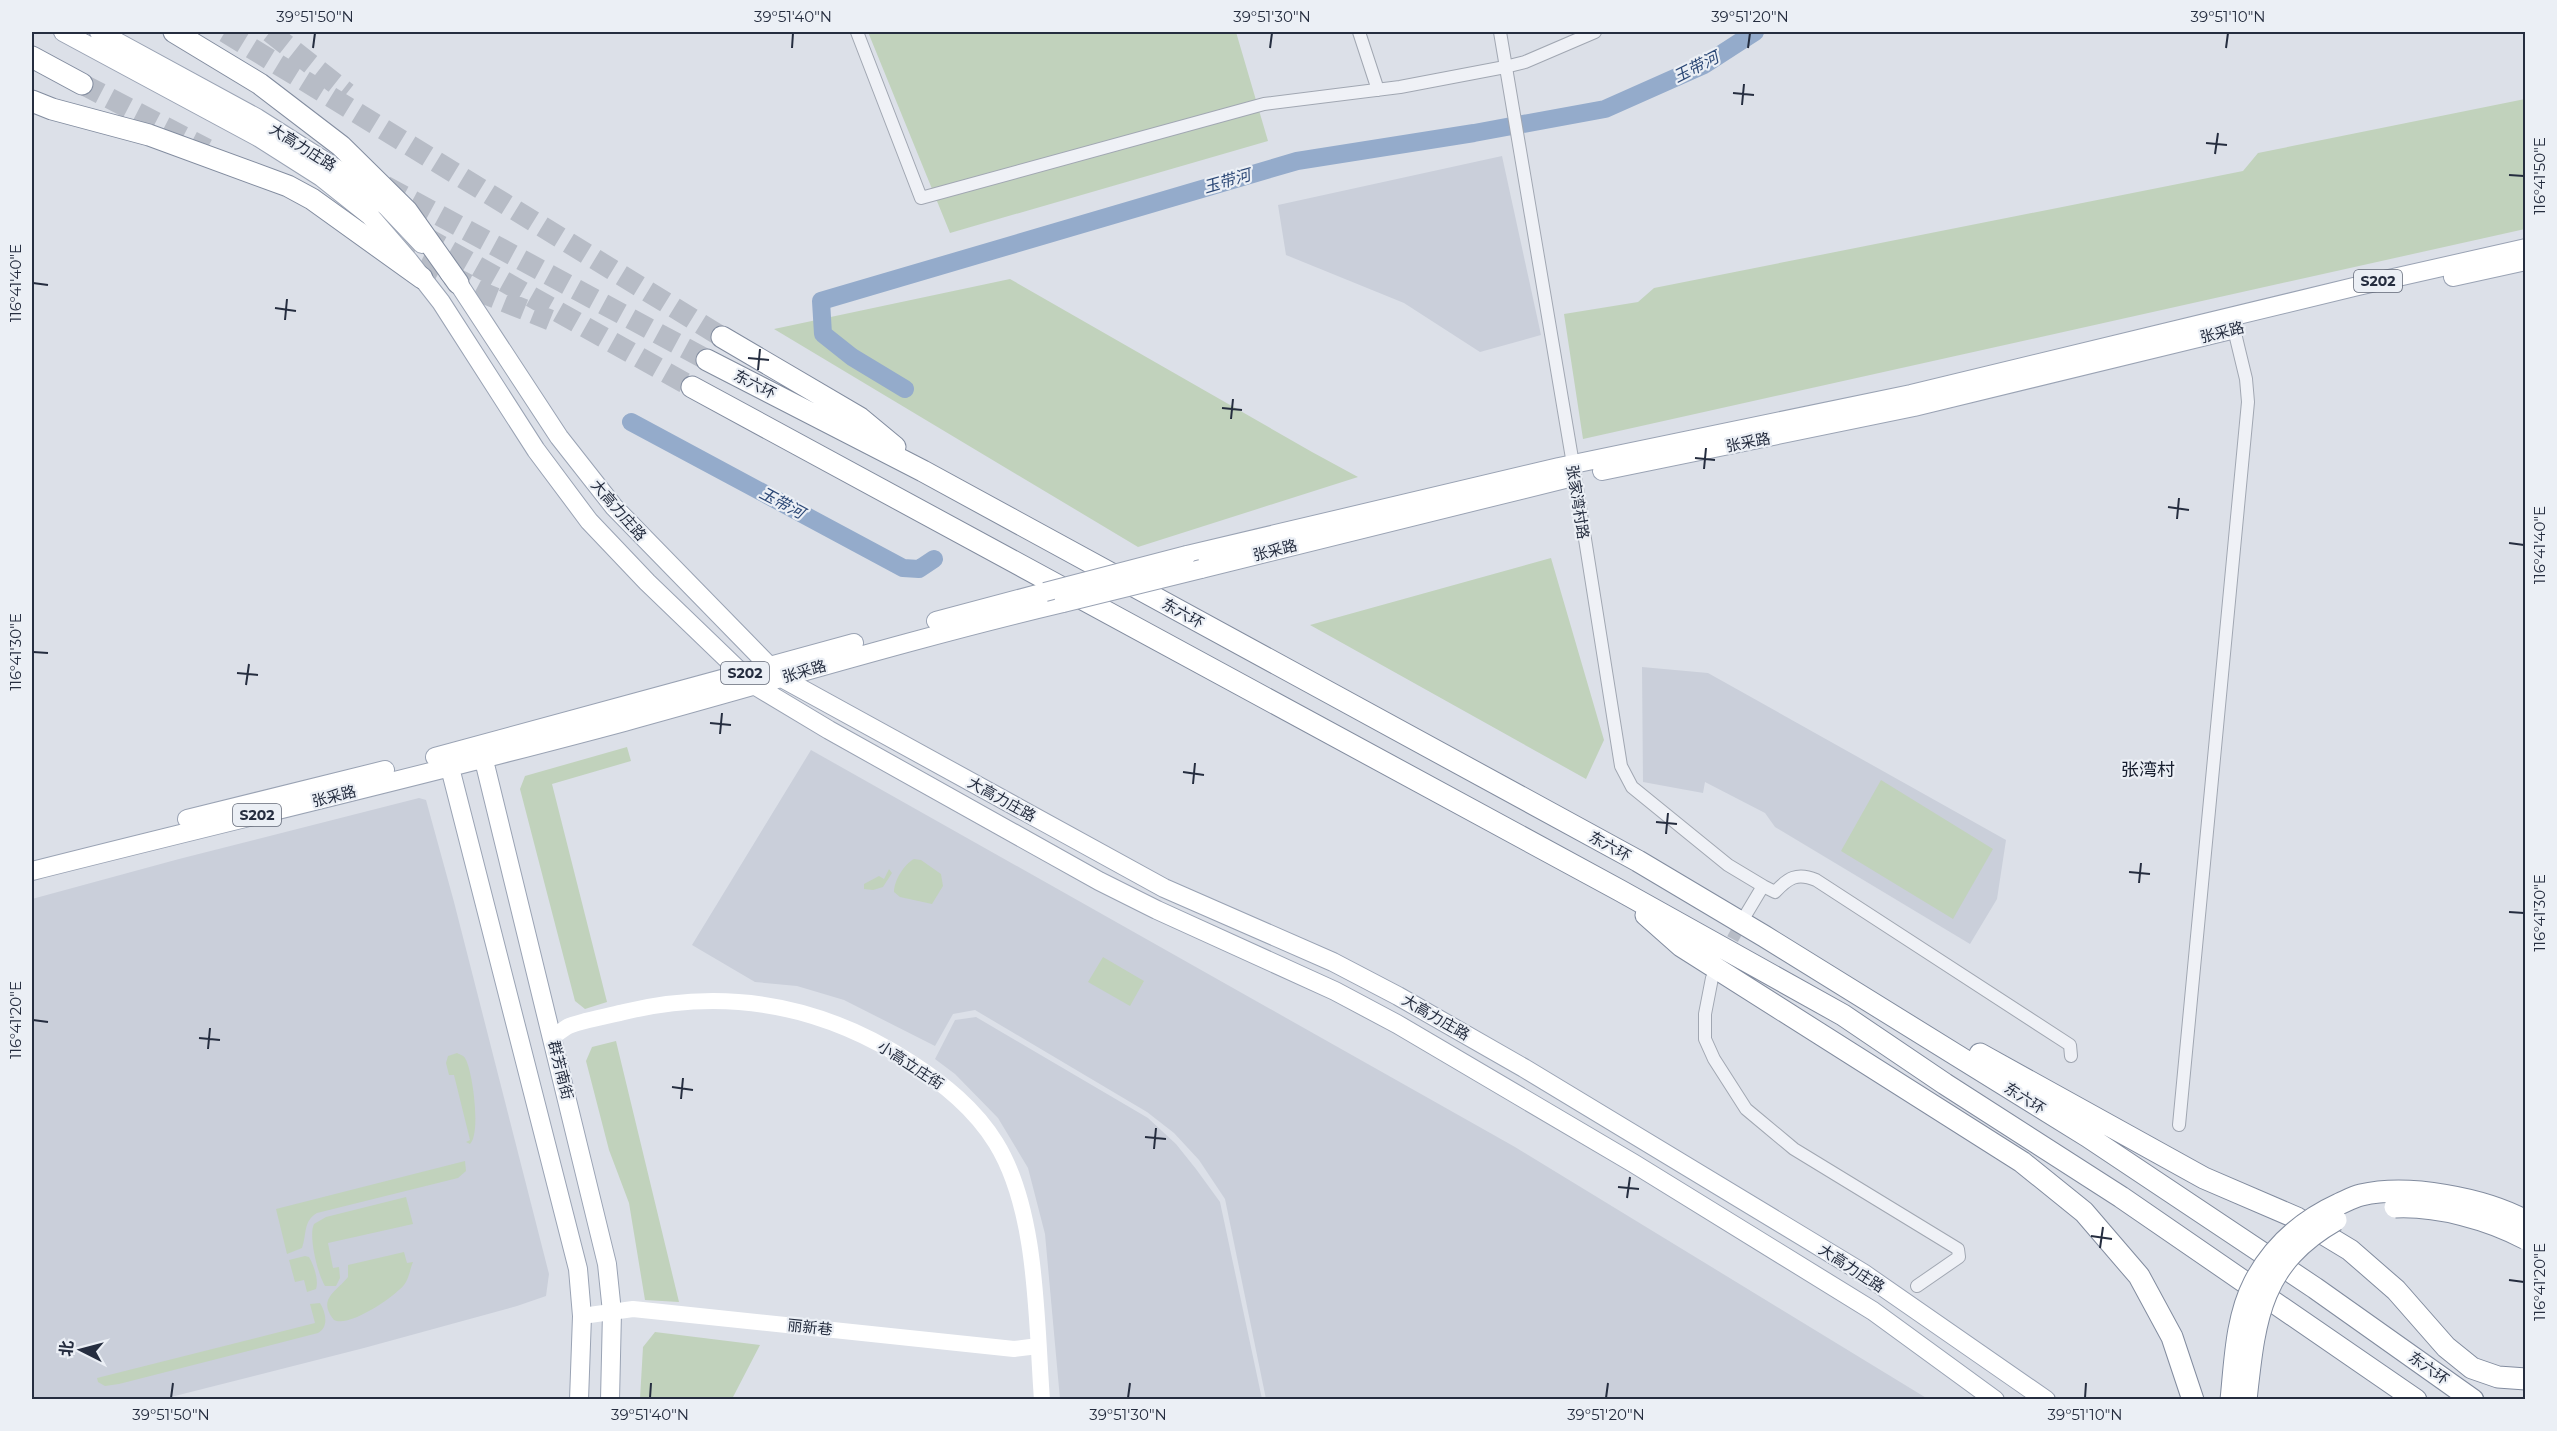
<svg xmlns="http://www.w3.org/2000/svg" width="2557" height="1431" font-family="Montserrat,'Noto Sans SC',sans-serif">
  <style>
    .built { fill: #cacfda }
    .green { fill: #c1d2bc }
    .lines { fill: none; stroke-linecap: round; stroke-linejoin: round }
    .river { stroke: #94abcb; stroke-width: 18 }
    .street-tunnel { stroke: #b7bcc6; stroke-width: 12; stroke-dasharray: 12 6; stroke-linecap: butt }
    .highway-tunnel { stroke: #b7bcc6; stroke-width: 21; stroke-dasharray: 21 10; stroke-linecap: butt }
    .street-casing { stroke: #a1a7b2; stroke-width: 14 }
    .primary-casing { stroke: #9aa3b4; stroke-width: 20 }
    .highway-casing { stroke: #828c9f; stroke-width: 23 }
    .street { stroke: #eff1f6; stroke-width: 12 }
    .secondary { stroke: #fff; stroke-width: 16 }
    .primary { stroke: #fff; stroke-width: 18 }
    .highway { stroke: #fff; stroke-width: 21 }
    .primary-bridge-casing { stroke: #9aa3b4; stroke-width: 20; stroke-linecap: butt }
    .highway-bridge-casing { stroke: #828c9f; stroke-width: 23; stroke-linecap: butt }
    .primary-bridge { stroke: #fff; stroke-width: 18 }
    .highway-bridge { stroke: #fff; stroke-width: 21 }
    .ticks { fill: none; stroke: #252d3f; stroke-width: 2 }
    .labels { text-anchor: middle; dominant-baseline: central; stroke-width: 4.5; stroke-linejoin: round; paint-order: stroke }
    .shield { fill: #ebeff5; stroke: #606776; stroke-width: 1.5 }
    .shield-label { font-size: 14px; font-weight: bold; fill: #252d3f }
    .street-label { font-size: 15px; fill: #252d3f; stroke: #ebeff5 }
    .water-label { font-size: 16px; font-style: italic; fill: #2c4876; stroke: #ebeff5 }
    .quarter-label { font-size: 18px; fill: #171e2f; stroke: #ebeff5 }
    .neatline { fill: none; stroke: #252d3f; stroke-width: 2 }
    .ticks-label { font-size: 15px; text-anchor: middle; fill: #252d3f }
  </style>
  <rect width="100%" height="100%" fill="#dce0e8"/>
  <path class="built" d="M1502,156L1541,335L1480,352L1404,303L1286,255L1278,205Z
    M1642,667L1708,673L2006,840L1997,899L1970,944L1775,827L1765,813L1705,782L1703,793L1643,782Z
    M811,750L1515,1147L1928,1399H1266L1225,1199L1199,1160L1174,1133L1147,1112L975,1010L953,1014L935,1046L844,1000L797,986L755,982L692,945Z
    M419,798L426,800L454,902L549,1274L546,1296L517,1306L364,1348L163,1399L32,1400V899L179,859Z
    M976,1017L1148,1118L1176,1144L1196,1169L1220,1202L1262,1399H1060L1045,1234L1028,1168L998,1118L955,1074L935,1059L955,1020Z"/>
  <path class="green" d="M868,32H1236L1268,141L950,233Z
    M2525,99V229L1583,439L1564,314L1638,302L1654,288L2243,171L2258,153Z
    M1010,279L1312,452L1358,477L1138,547L774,329Z
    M1551,558L1604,740L1586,779L1310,625Z
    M627,747L631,761L552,784L607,1002L585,1009L575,1001L520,789L525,776Z
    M1881,780L1993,849L1953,919L1841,851Z
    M914,859L921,860L941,874L943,886L932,904L900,897L894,892C894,881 904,864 914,859Z
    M889,869L892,873L883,887L873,890L864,889V884L879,876L884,879Z
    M1103,957L1144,981L1130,1006L1088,982Z
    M616,1041L679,1302L645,1300L629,1203L609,1150L586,1061L592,1047Z
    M457,1053C461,1055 463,1055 465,1058C473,1071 481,1134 470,1144L466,1142L470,1140L454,1075H449L446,1063L448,1056Z
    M465,1161L466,1171L458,1178L317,1213C303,1221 307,1234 302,1248L287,1254L276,1209Z
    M406,1197L413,1224L328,1243L333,1268L339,1267L340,1278L336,1286H325C318,1275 308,1236 314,1224L326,1217Z
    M404,1252L407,1263L413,1262C410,1269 409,1279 404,1285C394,1297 349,1328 334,1320C317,1299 336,1292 348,1277V1265Z
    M305,1256L309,1257C314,1266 319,1280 316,1289L307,1292L304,1280L295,1282L289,1260Z
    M320,1303C326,1313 329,1327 318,1333L119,1384L105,1386L98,1382L97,1378L315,1323L310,1304Z
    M655,1332L760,1345L732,1399H640L643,1347Z"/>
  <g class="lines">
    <path class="river" d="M905,389L852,357L823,334L821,301L1297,161L1474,133L1605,109L1704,65L1755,32
      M631,422L903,568L919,569L934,559"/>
    <path class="street-tunnel" d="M1724,955L1744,918"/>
    <path class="highway-tunnel" d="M225,32L722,337
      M270,32L347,93
      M82,84L207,149
      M385,186L707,360
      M423,236L692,387
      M394,246L488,295L550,320"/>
    <defs>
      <path id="street" d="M857,32L921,198L1264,104L1400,87L1505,67L1525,62L1595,32
        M1359,32L1378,90
        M1500,32L1575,476L1621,766L1632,787L1728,865L1763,886L1745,916
        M1763,886L1775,892C1788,878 1797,872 1816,880L2070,1045L2071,1056
        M1712,978L1705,1014V1039L1714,1059L1746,1109L1794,1149L1958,1249L1959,1257L1917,1286
        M2179,1125L2248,402L2246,379L2232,321"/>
      <path id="primary" d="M63,32L258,137L321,177L370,216L409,261L441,302L536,450L589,521L647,582L754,685L829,730L1099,881L1157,910L1335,991L1397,1024L1633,1163L1873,1311L1995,1400
        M99,32L257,118L342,172L387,207L422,244
        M449,273L458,283L559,437L614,507L780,677L1164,888L1333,962L1398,996L1524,1068L1863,1273L2046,1400
        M2453,277L2526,261
        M1602,471L1914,407L2231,330
        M1187,555L1559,467L1911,394L2358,286L2526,248
        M1201,569L1569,478
        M936,621L1045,592
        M481,748L607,1264L612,1312L610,1400
        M447,756L578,1269L582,1316L579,1400
        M435,757L854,643
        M187,819L385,770
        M32,871C229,821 427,775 624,722C770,682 915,638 1063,603"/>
      <path id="highway" d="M174,32L260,84L341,146L407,211L458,283
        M32,57L82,84
        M32,101L52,109L149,135L288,186L312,199L422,278
        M722,337L860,418L895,447
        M707,360L923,471L1638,861L1764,936L2087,1136L2315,1288L2473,1400
        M692,387L1619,890L1843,1015L1945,1084L2121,1197L2416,1400
        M1646,915L1681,946L2022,1162L2084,1212L2139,1276L2172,1337L2193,1400
        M1980,1054L2204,1178L2297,1218L2350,1250L2396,1290L2446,1347L2472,1368L2498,1377L2526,1379"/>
    </defs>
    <use href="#street" class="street-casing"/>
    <use href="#primary" class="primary-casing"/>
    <use href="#highway" class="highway-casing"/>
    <use href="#street" class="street"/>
    <path class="secondary" d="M552,1038C557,1034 562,1030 567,1027C575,1022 612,1015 624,1012C727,987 822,1005 910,1062C944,1084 975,1109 996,1143C1038,1211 1036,1320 1042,1400
      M582,1316L633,1309L1014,1349L1038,1346"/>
    <use href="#primary" class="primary"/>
    <use href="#highway" class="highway"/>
    <defs>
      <path id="primary-bridge" d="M1045,592L1187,555
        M1063,603L1201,569"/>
      <path id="highway-bridge" d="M2395,1207C2437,1205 2489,1219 2526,1239
        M2231,1400C2235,1361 2236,1318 2254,1283C2273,1246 2302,1221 2339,1204C2346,1201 2353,1197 2361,1195C2408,1184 2483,1198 2526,1221
        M2246,1400C2255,1319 2259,1264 2336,1220"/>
    </defs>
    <use href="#primary-bridge" class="primary-bridge-casing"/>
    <use href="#highway-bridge" class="highway-bridge-casing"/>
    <use href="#primary-bridge" class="primary-bridge"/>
    <use href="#highway-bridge" class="highway-bridge"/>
  </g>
  <path class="ticks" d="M313,48L315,33M792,48L793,33M1270,48L1272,33M1748,48L1750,33M2226,48L2228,33M1733,93L1754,95M1742,105L1744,84M2206,143L2227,145M2215,154L2218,133M2509,175L2524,176M33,283L48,285M275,308L296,311M285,320L287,299M748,358L769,360M758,370L760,349M1222,408L1242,410M1231,419L1233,399M1695,458L1715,460M1704,469L1706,448M2168,507L2189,510M2177,519L2179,498M2509,543L2524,545M33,652L48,653M237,673L258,675M246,685L249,664M710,723L731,725M720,734L722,713M1183,772L1204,775M1193,784L1195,763M1656,822L1677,824M1666,834L1668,813M2129,872L2150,874M2139,883L2141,863M2509,912L2524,913M33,1020L48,1022M199,1038L220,1040M208,1049L210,1028M672,1087L693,1090M681,1099L683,1078M1145,1137L1166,1139M1154,1149L1156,1128M1618,1187L1639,1189M1627,1198L1630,1177M2091,1236L2112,1239M2100,1248L2103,1227M2509,1280L2524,1282M171,1398L173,1383M650,1398L651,1383M1128,1398L1130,1383M1606,1398L1608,1383M2085,1398L2086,1383"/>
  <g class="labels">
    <g class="shield">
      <rect x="2354" y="270" width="48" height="22" rx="4.5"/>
      <rect x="721" y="662" width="48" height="22" rx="4.5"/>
      <rect x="233" y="804" width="48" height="22" rx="4.5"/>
    </g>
    <g class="shield-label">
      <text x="2378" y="281">S202</text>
      <text x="745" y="673">S202</text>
      <text x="257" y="815">S202</text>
    </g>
    <g class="street-label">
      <text transform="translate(303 147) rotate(32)">大高力庄路</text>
      <text transform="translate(2222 332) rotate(-14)">张采路</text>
      <text transform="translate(755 384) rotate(27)">东六环</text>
      <text transform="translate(1748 442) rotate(-11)">张采路</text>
      <text transform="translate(1578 502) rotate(81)">张家湾村路</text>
      <text transform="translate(619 510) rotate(49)">大高力庄路</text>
      <text transform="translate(1275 550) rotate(-14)">张采路</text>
      <text transform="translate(1183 613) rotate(29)">东六环</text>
      <text transform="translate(804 671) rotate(-16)">张采路</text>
      <text transform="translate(334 796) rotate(-14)">张采路</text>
      <text transform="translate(1002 799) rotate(29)">大高力庄路</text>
      <text transform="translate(1610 846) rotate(29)">东六环</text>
      <text transform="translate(1436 1017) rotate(30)">大高力庄路</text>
      <text transform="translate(911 1065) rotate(33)">小高立庄街</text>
      <text transform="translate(561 1070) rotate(76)">群芳南街</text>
      <text transform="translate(2025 1098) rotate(32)">东六环</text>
      <text transform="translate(1852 1268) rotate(33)">大高力庄路</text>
      <text transform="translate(810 1327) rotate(6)">丽新巷</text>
      <text transform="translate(2429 1368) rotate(35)">东六环</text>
    </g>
    <g class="water-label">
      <text transform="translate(1696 67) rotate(-27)">玉带河</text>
      <text transform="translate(1227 181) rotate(-16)">玉带河</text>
      <text transform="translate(782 503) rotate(28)">玉带河</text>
    </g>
    <g class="quarter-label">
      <text x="2148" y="770">张湾村</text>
    </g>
  </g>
  <rect width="2557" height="1431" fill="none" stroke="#ebeff5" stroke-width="66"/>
  <g transform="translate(81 1350) rotate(276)" stroke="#ebeff5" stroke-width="4.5" paint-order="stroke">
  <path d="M0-4.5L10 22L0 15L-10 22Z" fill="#252d3f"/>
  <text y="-9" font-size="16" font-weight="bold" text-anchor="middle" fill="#252d3f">北</text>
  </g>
  <rect x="33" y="33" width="2491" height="1365" class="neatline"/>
  <g class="ticks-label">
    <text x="315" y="22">39°51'50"N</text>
    <text x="793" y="22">39°51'40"N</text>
    <text x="1272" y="22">39°51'30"N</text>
    <text x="1750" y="22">39°51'20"N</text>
    <text x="2228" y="22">39°51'10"N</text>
    <text transform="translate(2540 176) rotate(-90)" y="5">116°41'50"E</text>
    <text transform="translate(16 283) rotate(-90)" y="5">116°41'40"E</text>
    <text transform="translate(2540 545) rotate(-90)" y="5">116°41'40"E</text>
    <text transform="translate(16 652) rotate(-90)" y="5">116°41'30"E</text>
    <text transform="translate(2540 913) rotate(-90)" y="5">116°41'30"E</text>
    <text transform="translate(16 1020) rotate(-90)" y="5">116°41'20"E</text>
    <text transform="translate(2540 1282) rotate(-90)" y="5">116°41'20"E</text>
    <text x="171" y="1420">39°51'50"N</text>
    <text x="650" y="1420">39°51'40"N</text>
    <text x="1128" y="1420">39°51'30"N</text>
    <text x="1606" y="1420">39°51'20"N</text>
    <text x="2085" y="1420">39°51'10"N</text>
  </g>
</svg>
